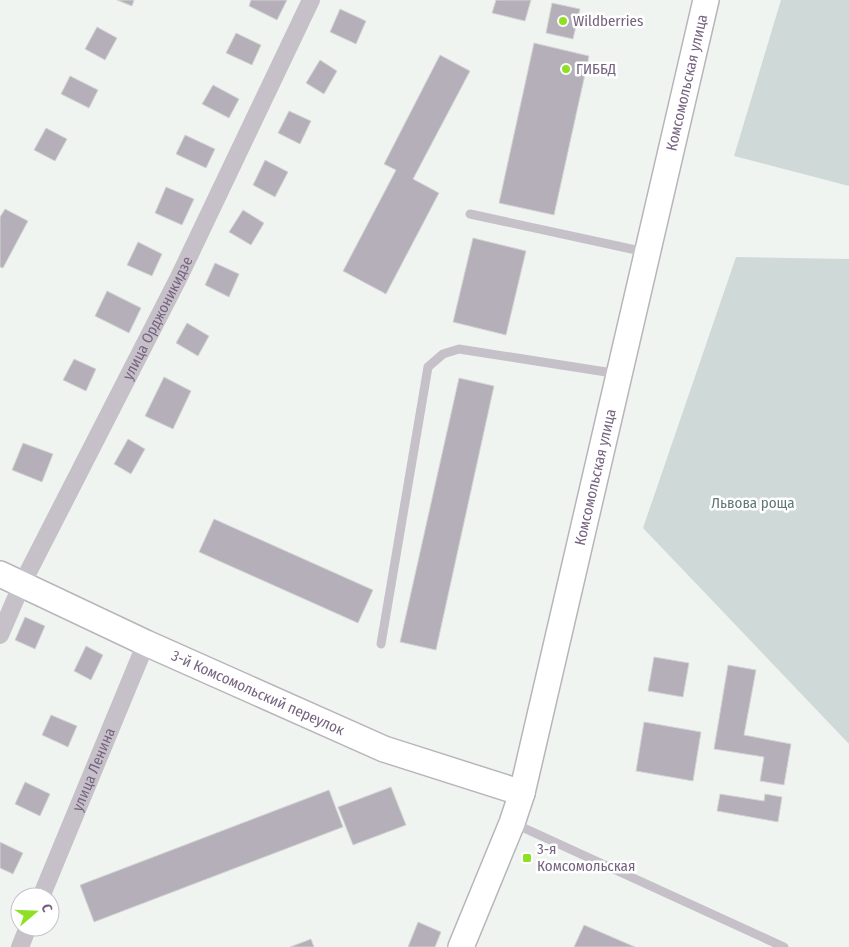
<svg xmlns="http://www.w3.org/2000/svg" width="849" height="947" font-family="'Fira Sans Condensed',sans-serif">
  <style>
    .green { fill: #cfd9d7 }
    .building { fill: #b5afba; stroke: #d3d5d3 }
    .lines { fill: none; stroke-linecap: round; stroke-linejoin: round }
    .secondary-casing { stroke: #b9b4bc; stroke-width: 28 }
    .lane { stroke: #c6c1c8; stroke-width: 9 }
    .street { stroke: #c6c1c8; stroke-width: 18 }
    .secondary { stroke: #fff; stroke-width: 25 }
    .poi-dot { fill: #8ee023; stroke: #fff; stroke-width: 2 }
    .labels { text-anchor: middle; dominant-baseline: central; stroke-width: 5; stroke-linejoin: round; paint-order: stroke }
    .poi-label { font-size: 15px; fill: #766380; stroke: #fff; text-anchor: start }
    .street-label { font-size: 15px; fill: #766380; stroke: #fff }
    .park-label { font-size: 15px; fill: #627878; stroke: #fff }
  </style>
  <rect width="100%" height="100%" fill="#f0f4f0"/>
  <path class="green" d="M781,0H849V186L734,156Z
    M736,257L849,259V744L643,528Z"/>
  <path class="building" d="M117,0H134L132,6Z
    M251,0H287L277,20L249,6Z
    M496,0H531L525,21L492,13Z
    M552,3L580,9L573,39L546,33Z
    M340,9L366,21L356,44L330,32Z
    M97,27L117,38L105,60L85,49Z
    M236,33L261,45L252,65L226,53Z
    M534,43L589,56L554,215L499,203Z
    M440,55L470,71L413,179L439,193L386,294L343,271L396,170L384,164Z
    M320,60L337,71L324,94L306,83Z
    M70,76L98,90L89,108L61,94Z
    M213,85L239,99L229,118L202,104Z
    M289,111L311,121L300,144L278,133Z
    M46,128L67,139L55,161L34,150Z
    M185,135L215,149L206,168L176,154Z
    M265,160L288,172L275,197L253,185Z
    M166,187L194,199L182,225L155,213Z
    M5,209L28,221L3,268L0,267V217Z
    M243,210L264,223L251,245L229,232Z
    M473,238L526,251L506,335L453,322Z
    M138,242L162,254L152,276L127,265Z
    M215,263L239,274L229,297L205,285Z
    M107,291L141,308L129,333L95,316Z
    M187,323L209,336L198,356L176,343Z
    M74,359L96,369L86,391L63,380Z
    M164,377L191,391L173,429L145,416Z
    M459,378L494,386L436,650L400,642Z
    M128,439L145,449L131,474L114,464Z
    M23,443L53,454L42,482L12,470Z
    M214,519L373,590L358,623L199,552Z
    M25,617L45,626L35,649L15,640Z
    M86,646L103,655L91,680L74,671Z
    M654,657L689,663L683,697L648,691Z
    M728,665L756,670L744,735L791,744L784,785L760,781L764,757L714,749Z
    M51,715L77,726L68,747L42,735Z
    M644,722L701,732L693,781L636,771Z
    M25,782L50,794L40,816L15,804Z
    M391,787L406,825L353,845L338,807Z
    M329,790L343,827L94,922L80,885Z
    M720,794L764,801L765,794L782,797L778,822L717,811Z
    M0,842L23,853L13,874L0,868Z
    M418,922L441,932L435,947H408Z
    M584,925L635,947H574Z
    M311,939L314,947H290Z"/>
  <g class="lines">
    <defs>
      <g id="secondary">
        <path id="s3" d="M0,574L146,643L384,749L522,793"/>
        <path id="s4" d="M461,947L512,823L522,793L706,0"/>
      </g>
    </defs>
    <use href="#secondary" class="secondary-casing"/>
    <path class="lane" d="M470,214L645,252
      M381,644L428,367L443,354L459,349L619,374
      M513,823L784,947"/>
    <g class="street">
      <path id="s1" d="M0,635L22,584L179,277L311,0"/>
      <path id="s2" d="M41,897L146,643"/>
      <path d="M20,947L28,927"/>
    </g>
    <use href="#secondary" class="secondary"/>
  </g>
  <g class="poi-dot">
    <circle cx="563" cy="21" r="5"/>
    <circle cx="566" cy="69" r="5"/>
    <rect x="522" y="853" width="10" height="10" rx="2.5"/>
  </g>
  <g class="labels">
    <g class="poi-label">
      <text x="573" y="21">Wildberries</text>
      <text x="576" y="69">ГИББД</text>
      <text x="537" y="849">3-я<tspan x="537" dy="17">Комсомольская</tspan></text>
    </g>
    <g class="street-label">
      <text stroke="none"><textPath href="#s4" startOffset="895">Комсомольская улица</textPath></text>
      <text stroke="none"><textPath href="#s1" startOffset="354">улица Орджоникидзе</textPath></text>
      <text stroke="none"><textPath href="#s4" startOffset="490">Комсомольская улица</textPath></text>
      <text stroke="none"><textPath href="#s3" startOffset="284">3-й Комсомольский переулок</textPath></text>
      <text stroke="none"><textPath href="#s2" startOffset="138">улица Ленина</textPath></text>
    </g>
    <g class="park-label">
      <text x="753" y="503">Львова роща</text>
    </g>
  </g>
  <g transform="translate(35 912) rotate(71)"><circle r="24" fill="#ffffff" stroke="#c8c1cc"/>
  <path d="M0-4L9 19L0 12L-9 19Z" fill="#8ee023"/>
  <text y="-8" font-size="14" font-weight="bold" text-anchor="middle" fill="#766380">С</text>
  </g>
</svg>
